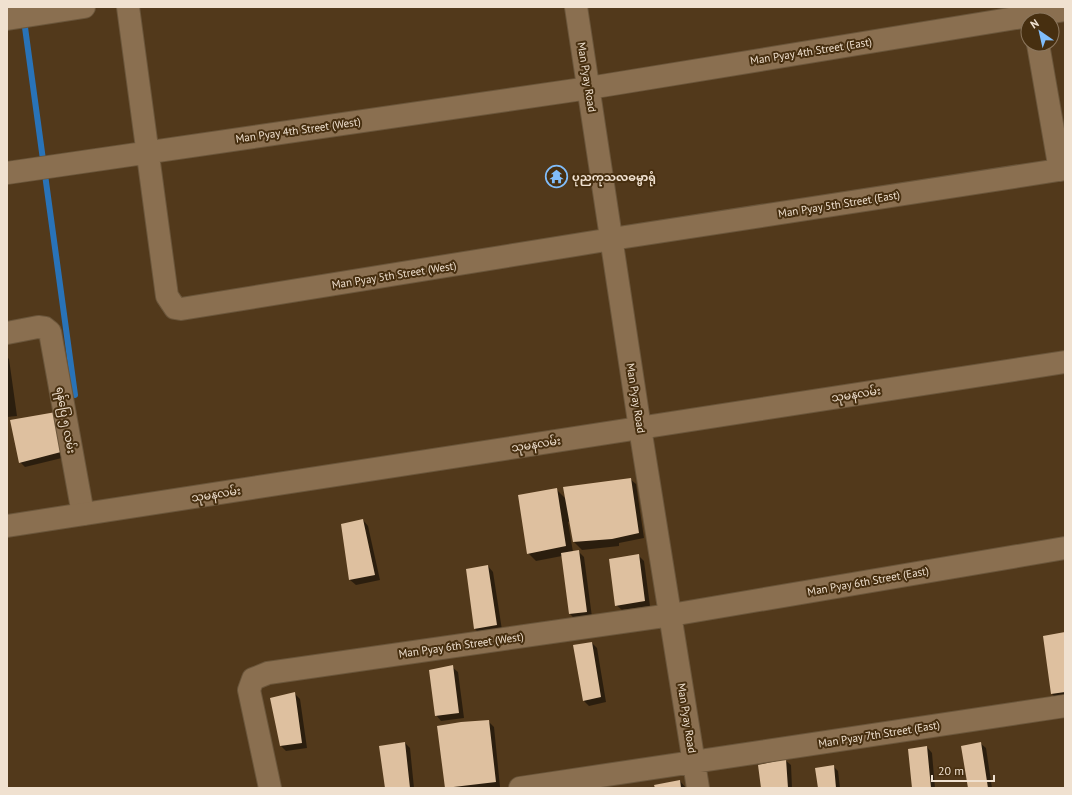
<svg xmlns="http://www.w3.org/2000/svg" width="1072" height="795" font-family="'PT Sans','Noto Sans Myanmar',sans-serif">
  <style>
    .shadow { fill: #0007 }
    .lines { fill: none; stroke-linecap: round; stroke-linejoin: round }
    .stream { stroke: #2973b8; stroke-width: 6 }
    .building { fill: #dec09f }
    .street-casing { stroke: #6b563b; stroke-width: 24 }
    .secondary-casing { stroke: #6b563b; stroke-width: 24 }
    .street { stroke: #8a6f50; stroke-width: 22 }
    .secondary { stroke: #8a6f50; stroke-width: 22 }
    .labels { text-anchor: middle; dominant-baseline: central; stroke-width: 4; stroke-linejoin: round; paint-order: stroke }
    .street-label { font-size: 11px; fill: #f0e1d0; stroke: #472f10 }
    .poi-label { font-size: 11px; font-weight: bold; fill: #f0e1d0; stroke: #472f10; text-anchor: start }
  </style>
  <rect width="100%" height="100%" fill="#52391b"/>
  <path class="shadow" d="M7,357L9,359L17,416L7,417Z
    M55,413L66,457L25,467L20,462Z
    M630,479L636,484L644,538L619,543V546L582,550L574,542L570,521L568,522L573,552H579L584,557L592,617L575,619L570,614L562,556L536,561L528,553L556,489L566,499Z
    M363,520L368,526L380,580L356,585L350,580L342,525Z
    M638,555L644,561L650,606L622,610L616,605Z
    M488,566L493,572L502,630L480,634L475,629L467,570Z
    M1065,633V701L1060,702L1052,694Z
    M592,643L597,648L606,702L589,706L584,701Z
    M452,667L458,672L464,718L441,721L436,715Z
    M294,693L300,699L307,748L286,751L281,746Z
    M488,721L494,727L500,787L446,788L438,727Z
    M405,743L410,748L414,788H387Z
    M980,743L986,748L992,788H969Z
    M927,747L932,753L935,788H913Z
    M785,760L791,765L792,788H762Z
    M833,766L838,771L840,788H819Z
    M680,781L686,788H656Z"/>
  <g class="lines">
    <path class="stream" d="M24,20L75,395"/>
  </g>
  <path class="building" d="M56,412L61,452L19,463L10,420Z
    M631,478L639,533L612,539L573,542L563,487Z
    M557,488L566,546L527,554L518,495Z
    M363,519L375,575L349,580L341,524Z
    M579,550L587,612L569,614L561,553Z
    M639,554L645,601L615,606L609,559Z
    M488,565L497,625L474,629L466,569Z
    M1065,632V692L1051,694L1043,636Z
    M592,642L601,697L583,701L573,645Z
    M453,665L459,713L435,716L429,670Z
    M295,692L302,743L280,746L270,698Z
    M489,720L496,782L445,788L437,726L461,722Z
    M405,742L410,788H385L379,746Z
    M981,742L988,788H968L961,746Z
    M927,746L931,788H912L908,749Z
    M786,759L788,788H761L758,765Z
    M834,765L836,788H818L815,768Z
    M680,780L681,788H655L654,785Z"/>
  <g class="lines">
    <defs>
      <path id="street" d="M128,7L167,296L175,308L181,309L612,239L1065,169
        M576,7L640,428L698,788
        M7,19L84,7
        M1038,44L1060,170
        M7,173L589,88L1065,10
        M7,333L38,327L45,328L50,332L83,514
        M270,788L249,690L253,679L268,673L671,615L1065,548
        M520,788L1065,706"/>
      <path id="secondary" d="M7,526L1065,362"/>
    </defs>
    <use href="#street" class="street-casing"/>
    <use href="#secondary" class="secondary-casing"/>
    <use href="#street" class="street"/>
    <use href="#secondary" class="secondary"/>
  </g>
  <defs>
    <symbol id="temple-ring" viewBox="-11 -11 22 22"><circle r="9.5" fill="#472f10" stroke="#81bdfa" stroke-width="1.5"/><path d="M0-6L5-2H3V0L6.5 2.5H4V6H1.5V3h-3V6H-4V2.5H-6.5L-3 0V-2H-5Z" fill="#81bdfa"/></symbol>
  </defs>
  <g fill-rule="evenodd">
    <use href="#temple-ring" x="544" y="164" width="25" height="25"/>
  </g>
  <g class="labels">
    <g class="street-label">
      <text transform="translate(811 51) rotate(-9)">Man Pyay 4th Street (East)</text>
      <text transform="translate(587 77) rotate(81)">Man Pyay Road</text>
      <text transform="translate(298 130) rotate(-8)">Man Pyay 4th Street (West)</text>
      <text transform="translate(839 204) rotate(-9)">Man Pyay 5th Street (East)</text>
      <text transform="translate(394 275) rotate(-9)">Man Pyay 5th Street (West)</text>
      <text transform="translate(856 394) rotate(-9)">သုမနလမ်း</text>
      <text transform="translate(636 398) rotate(81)">Man Pyay Road</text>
      <text transform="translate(66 420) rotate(80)">ရန်ပြေ ၅ လမ်း</text>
      <text transform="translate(536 444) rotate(-9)">သုမနလမ်း</text>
      <text transform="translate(216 494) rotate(-9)">သုမနလမ်း</text>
      <text transform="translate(868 581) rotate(-10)">Man Pyay 6th Street (East)</text>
      <text transform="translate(461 645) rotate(-8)">Man Pyay 6th Street (West)</text>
      <text transform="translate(687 718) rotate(81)">Man Pyay Road</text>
      <text transform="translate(879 734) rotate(-9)">Man Pyay 7th Street (East)</text>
    </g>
    <g class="poi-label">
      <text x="572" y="177">ပုညကုသလဓမ္မာရုံ</text>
    </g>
  </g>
  <rect width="1072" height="795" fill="none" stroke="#f0e1d0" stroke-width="16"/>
  <g transform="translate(1040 32) rotate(326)"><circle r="19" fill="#472f10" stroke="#8b765d"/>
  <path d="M0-3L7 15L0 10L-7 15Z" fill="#81bdfa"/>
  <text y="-6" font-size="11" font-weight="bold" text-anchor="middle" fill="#f0e1d0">N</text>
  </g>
  <path d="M932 775v6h62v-6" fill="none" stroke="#f0e1d0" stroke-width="2"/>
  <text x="938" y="775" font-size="12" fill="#f0e1d0" stroke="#472f10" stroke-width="3" paint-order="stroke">20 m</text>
</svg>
